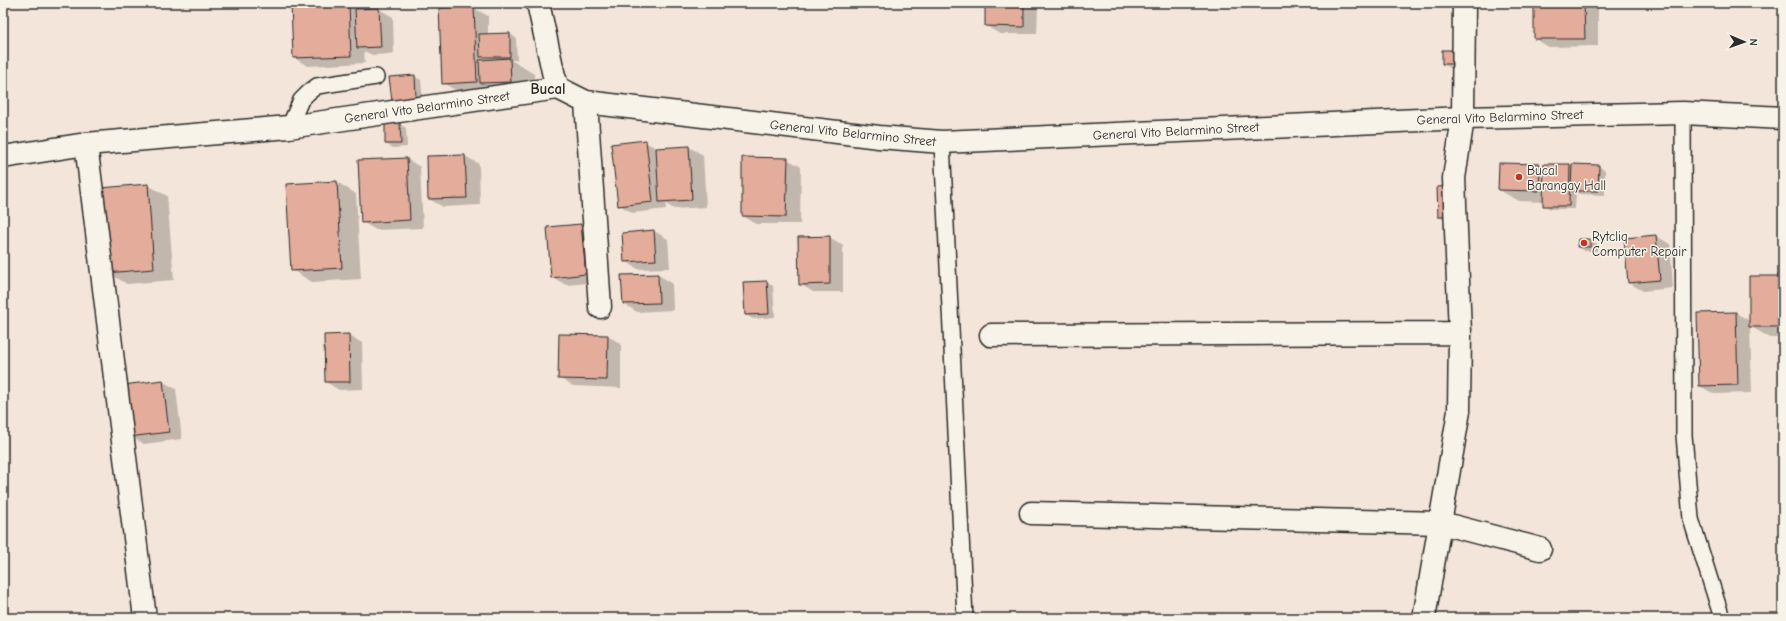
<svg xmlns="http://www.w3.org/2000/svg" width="1786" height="621" font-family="'Comic Neue',sans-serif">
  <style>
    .shadow { fill: #0003 }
    .building { fill: #e3ac9b; stroke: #2b2b2b }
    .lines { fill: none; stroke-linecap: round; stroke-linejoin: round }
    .lane-casing { stroke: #2b2b2b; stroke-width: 18 }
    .street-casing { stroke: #2b2b2b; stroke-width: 25 }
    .secondary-casing { stroke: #2b2b2b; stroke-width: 25 }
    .lane { stroke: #f7f3e8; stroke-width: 15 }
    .street { stroke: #f7f3e8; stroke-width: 22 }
    .secondary { stroke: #f7f3e8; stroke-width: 22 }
    .poi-dot { fill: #c8321e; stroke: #f7f3e8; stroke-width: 1.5 }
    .labels { text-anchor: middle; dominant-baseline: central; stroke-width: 3; stroke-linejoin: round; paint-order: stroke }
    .street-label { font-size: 13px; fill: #2b2b2b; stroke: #f7f3e8 }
    .poi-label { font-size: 13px; fill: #2b2b2b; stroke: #f7f3e8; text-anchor: start }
    .quarter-label { font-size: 15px; font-weight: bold; fill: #2b2b2b; stroke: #f7f3e8 }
  </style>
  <rect width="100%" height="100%" fill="#f3e5d9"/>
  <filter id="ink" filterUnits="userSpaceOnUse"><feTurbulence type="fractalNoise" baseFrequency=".025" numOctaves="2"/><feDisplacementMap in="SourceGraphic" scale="8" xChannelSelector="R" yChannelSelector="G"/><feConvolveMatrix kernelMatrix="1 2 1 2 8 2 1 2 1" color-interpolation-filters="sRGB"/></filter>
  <g filter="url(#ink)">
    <path class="shadow" d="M136,3H169L140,6Z
      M234,3H274L241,7Z
      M313,3H351L363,10L379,9L393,17L394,54L372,55L364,51L365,63L308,66L294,58Z
      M986,3H1034L1038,5L1037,34H1000L986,26Z
      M1535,3H1598V46L1549,47L1535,39Z
      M474,8L488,16V35L510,34L516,38L517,60H511L534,74L535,95L490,90L457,91L443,83Z
      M1443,51L1462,68H1450L1443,64Z
      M414,76L421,80L423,102L393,100Z
      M399,124L406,128L407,147L393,148L386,144Z
      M645,142L658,149L689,147L703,155L706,207L674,209L666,204V209L633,213L619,205Z
      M465,156L479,164L480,205L443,207L429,199L428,157Z
      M407,159L420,167L423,228L376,230L362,222Z
      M787,159L801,167L800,224H756L743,216Z
      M1500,164L1540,165L1545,167L1569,165L1573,167L1598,166L1605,170V195L1579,194L1576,192L1575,209H1551L1544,205V202L1519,201L1499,190Z
      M337,182L356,194L361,279L312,282L292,270Z
      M148,185L167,196L174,280L127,284L107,272Z
      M1438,188L1446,221L1439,217Z
      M581,225L595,233L599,282L566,285L552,277Z
      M654,231L668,239L670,268L638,269L625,261L623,233Z
      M1656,236L1670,244L1673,288L1643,291L1629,283Z
      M829,237L843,245V292H813L800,284Z
      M1590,240L1597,244V251H1585L1578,247Z
      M658,275L672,283L673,310L637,312L624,304Z
      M1783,277V338H1770L1750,326L1752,393L1714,394L1700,386L1736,313L1750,321Z
      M767,282L773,286L775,317L753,319L746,315Z
      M349,335L362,343L363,389L339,390L326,382Z
      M608,336L621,344V388L573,386L559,378Z
      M162,381L176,389L182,439L144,444L130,436Z"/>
    <path class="building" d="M291,3H349L351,56L293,58Z
      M985,3H1024V27L985,26Z
      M1534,3H1584L1585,39H1534Z
      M474,7L477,82L442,84L439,8Z
      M379,8L381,47L357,48L355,9Z
      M510,33V57H480L479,34Z
      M1442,50H1456L1455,64H1442Z
      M510,58L511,82L480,83L479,60Z
      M415,75L416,98L392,101L389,77Z
      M385,123H400L401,144H385Z
      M646,140L653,202L618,206L611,144Z
      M689,146L692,200L659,202L656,148Z
      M465,155L467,198L428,199L427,156Z
      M742,157L788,158L786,217L742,216Z
      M407,158L410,220L361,223L358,160Z
      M1499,163L1540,164L1539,191L1498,190Z
      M1544,164H1570L1569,206H1543Z
      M1572,164L1599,165L1598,191H1571Z
      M337,181L342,268L291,271L286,184Z
      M148,184L154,269L106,273L100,188Z
      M1452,186L1453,217H1438L1437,187Z
      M581,224L586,274L551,278L547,227Z
      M654,230L656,260L624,262L622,233Z
      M1656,235L1660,280L1628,283L1624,238Z
      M830,236V284L799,285L798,237Z
      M1578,239H1590V247H1577Z
      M658,274L659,303L623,304L621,275Z
      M1749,276H1783V327H1749Z
      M767,281L769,314L745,315L743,282Z
      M1736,312L1738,385L1699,386L1697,313Z
      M349,334L350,382H325L324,335Z
      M559,334L608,335L607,380L558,379Z
      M163,380L169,432L129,437L123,385Z"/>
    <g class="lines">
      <defs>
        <path id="lane" d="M1683,113L1684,435L1691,519L1722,618
          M289,127L301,100L309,92L317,86L376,77
          M942,142L965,618"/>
        <path id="street" d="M586,102L600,307
          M86,144L145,618
          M991,335L1460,333
          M1031,513L1441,523L1540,549
          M1424,618L1459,411L1460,333L1454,178L1463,118L1464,3"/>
        <path id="secondary" d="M538,3L554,76L558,88
          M3,157L86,144L289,127L558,88L586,102L879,137L942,142L1463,118L1683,113L1783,118"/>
      </defs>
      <use href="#lane" class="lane-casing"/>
      <use href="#street" class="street-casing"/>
      <use href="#secondary" class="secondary-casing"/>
      <use href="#lane" class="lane"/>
      <use href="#street" class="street"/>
      <use href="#secondary" class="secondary"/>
    </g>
  </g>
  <g class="poi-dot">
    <circle cx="1519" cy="177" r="4"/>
    <circle cx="1584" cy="243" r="4"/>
  </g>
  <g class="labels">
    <g class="street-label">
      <text transform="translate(427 107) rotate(-8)">General Vito Belarmino Street</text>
      <text transform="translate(1500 117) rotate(-2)">General Vito Belarmino Street</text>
      <text transform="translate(1176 131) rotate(-3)">General Vito Belarmino Street</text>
      <text transform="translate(853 133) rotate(6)">General Vito Belarmino Street</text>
    </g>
    <g class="poi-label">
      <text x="1527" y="170">Bucal<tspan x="1527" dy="15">Barangay Hall</tspan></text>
      <text x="1592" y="236">Rytcliq<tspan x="1592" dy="15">Computer Repair</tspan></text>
    </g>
    <g class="quarter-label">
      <text x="548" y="89">Bucal</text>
    </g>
  </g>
  <rect width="1786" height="621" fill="none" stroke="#f7f3e8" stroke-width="16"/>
  <rect x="8" y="8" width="1770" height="605" fill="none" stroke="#2b2b2b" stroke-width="1.5" filter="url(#ink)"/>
  <g transform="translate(1744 42) rotate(92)" stroke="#f7f3e8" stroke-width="3" paint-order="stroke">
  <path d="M0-3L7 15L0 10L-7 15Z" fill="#2b2b2b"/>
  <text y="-6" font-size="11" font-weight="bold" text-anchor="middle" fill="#2b2b2b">N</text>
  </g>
</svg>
